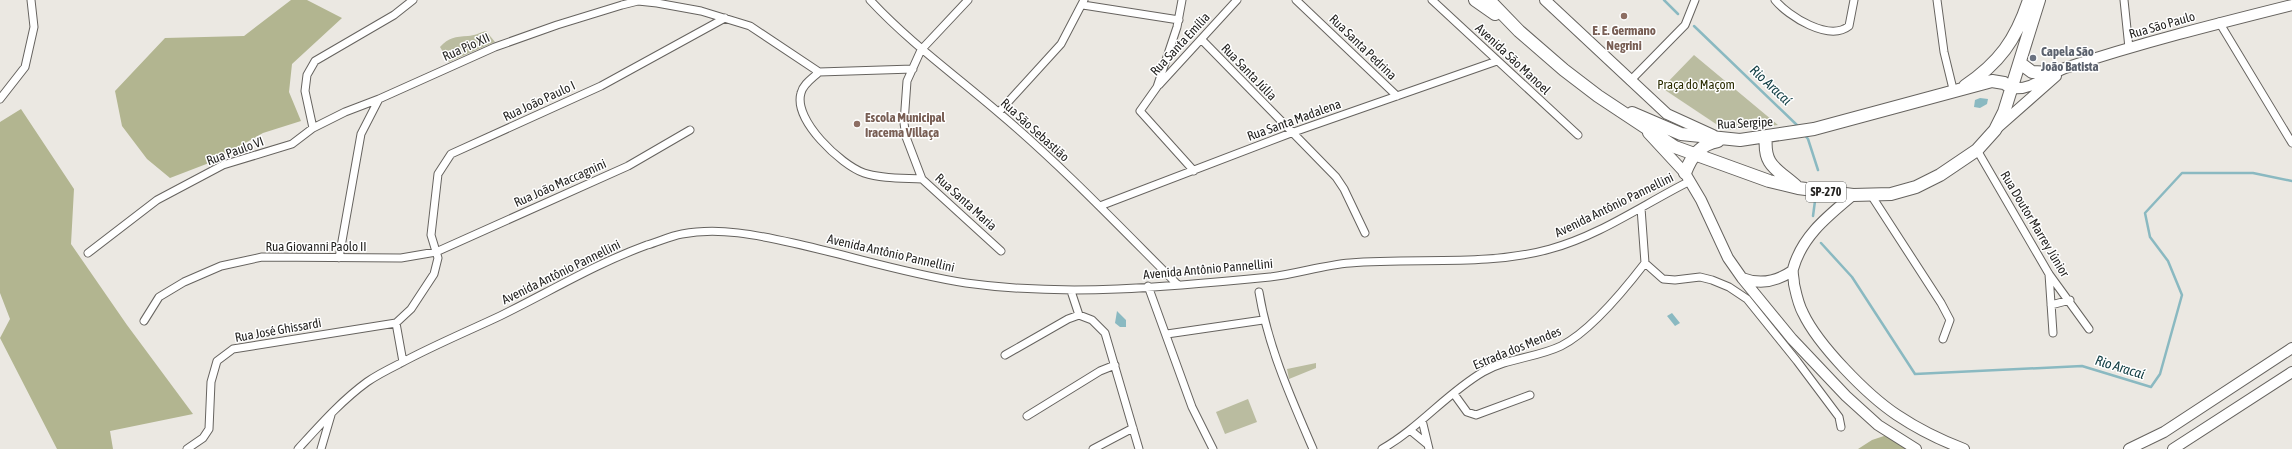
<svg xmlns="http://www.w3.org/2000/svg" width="2292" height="449" font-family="'Asap Condensed',sans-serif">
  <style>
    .green { fill: #babca0 }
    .forest { fill: #b2b590 }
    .water { fill: #8ab9c1 }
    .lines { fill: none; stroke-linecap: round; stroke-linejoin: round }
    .stream { stroke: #8ab9c1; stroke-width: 2.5 }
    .minor-casing { stroke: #66635f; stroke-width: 9 }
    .secondary-casing { stroke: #66635f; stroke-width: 12 }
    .primary-casing { stroke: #66635f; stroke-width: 14 }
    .minor { stroke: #fff; stroke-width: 7 }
    .secondary { stroke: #fff; stroke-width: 10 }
    .primary { stroke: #fff; stroke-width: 12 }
    .education-dot { fill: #8d6e63; stroke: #fff; stroke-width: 1.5 }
    .worship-dot { fill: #6b7280; stroke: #fff; stroke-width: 1.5 }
    .labels { text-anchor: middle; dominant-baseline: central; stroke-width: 3; stroke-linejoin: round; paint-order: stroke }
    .shield { fill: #fff; stroke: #666664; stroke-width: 1 }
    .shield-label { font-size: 12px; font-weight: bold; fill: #252422 }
    .street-label { font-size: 13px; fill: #252422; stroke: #fff }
    .education-label { font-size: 13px; font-weight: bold; fill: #785e54; stroke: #fff }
    .worship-label { font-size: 13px; font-weight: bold; fill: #5b616d; stroke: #fff; text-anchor: start }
    .park-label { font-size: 13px; fill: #2b2c00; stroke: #fff }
    .water-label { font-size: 14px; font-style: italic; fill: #144046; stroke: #fff }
  </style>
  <rect width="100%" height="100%" fill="#ebe8e2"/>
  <path class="green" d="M486,31L495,42L449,62L440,47C449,37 455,37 468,36C474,36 481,32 486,31Z
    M1694,55L1778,125L1725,130L1662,88Z
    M1316,363V368L1289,379L1287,369Z
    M1248,399L1257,422L1225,434L1216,412Z"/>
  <path class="forest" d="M291,0H307L342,18L292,64L289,92L301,121L263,133L209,163L170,178L147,159L122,126L115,91L165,38L244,36Z
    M21,109L74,189L71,244L127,325L193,414L110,431L113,449H57L0,338L10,319L0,293V122Z
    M1884,436L1898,439L1915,449H1858L1872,440Z"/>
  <path class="water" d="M1980,98L1988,99L1987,104L1980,108L1974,107L1975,100Z
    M1117,311L1126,320V327H1120L1115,323Z
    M1672,313L1680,323L1675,326L1667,316Z"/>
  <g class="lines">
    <path class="stream" d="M1664,0L1678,14
      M1694,26L1799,127
      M1804,134L1808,139L1818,170
      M1813,216L1815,201
      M1821,243L1852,277L1915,374L2082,366L2151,387L2160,374L2182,295L2168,261L2150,237L2145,213L2182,173H2253L2292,181"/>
    <defs>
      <path id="minor" d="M870,0C909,42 955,75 998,112C1061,165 1119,226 1178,285
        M968,0L921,50L907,81L904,123L906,137L922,179L1001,251
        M1182,0L1177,27L1157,87L1140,111L1194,171
        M1296,0L1397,96
        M1432,0L1578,135
        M1775,0C1788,16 1829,42 1849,26L1854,0
        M1937,0L1944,52L1954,93
        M2124,0L2129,48
        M1083,5L1179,20
        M2219,22L2292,143
        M1202,40L1336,177L1344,189L1365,233
        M819,72C813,78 803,84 801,93C793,120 841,165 864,173C882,179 903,178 922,179
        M1630,81L1685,25L1695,0
        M1159,85L1237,0
        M0,99L25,67L34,27L31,0
        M999,112L1061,44L1084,0
        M313,128L305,91L307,75L315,61L394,15L413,0
        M1977,150L2049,274L2089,329
        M1871,195L1941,303L1950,320L1943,339
        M1100,206L1291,133L1497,61
        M88,253L157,200L223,165L292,144L313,128L345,112L379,99
        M339,258L361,134L379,99L495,47L557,25L622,5L638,1L657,3L701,11L750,26L819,72L913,69
        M1645,263L1663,279L1675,280L1700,277L1712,280L1729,287L1747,299L1797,361L1839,417L1841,427
        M2049,274L2053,333
        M1148,286L1192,407L1213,449
        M1259,292C1268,347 1291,398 1313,449
        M2051,305L2070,300
        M1079,315L1092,320L1105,333L1139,449
        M144,321L159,297L184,282L221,266L262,257L401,258L436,252L628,166L690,130
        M396,323L403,362
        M1167,334L1263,320
        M1005,355L1068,319L1079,315L1071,291
        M1454,394L1467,412L1476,415L1530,395
        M1027,416L1100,371L1115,365
        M1422,420L1429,449
        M1410,430L1427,444
        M187,449L203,438L209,429L211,382L217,361L233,349L396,323L411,309L434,274L438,258L431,235L438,174L451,154L601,86L725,18
        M298,449C320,425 341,401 367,382C377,375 389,369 399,364C432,346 466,332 500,316C549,292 595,264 647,245C658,242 670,236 682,234C719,227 757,235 793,243C851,256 907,274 966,283C1066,297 1169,287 1270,277C1297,274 1323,265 1350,263C1416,257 1485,267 1550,249C1599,236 1644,204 1690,181
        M321,449L331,415
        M1093,449L1133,428
        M1382,449C1419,428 1447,393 1483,372C1507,358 1536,358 1561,346C1589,332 1625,289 1645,263L1641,208"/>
      <path id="secondary" d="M1545,0L1667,114L1713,135
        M2012,88C2032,91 2048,74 2065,68C2140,43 2216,24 2292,5
        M1997,128L2056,76
        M1648,133L1685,173L1701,200L1728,258L1742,278L1792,339L1846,396L1878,425L1916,449
        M1853,195C1828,216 1802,236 1793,269C1792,273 1794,279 1794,284C1796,293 1798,304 1803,313C1818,345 1867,395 1897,415C1918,429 1940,440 1964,449
        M1742,278C1760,285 1776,282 1792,271
        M2129,449L2164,432L2292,348
        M2173,449L2292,372"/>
      <path id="primary" d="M1475,0L1495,14
        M1489,0L1519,31L1564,70L1598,96L1675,147L1769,181L1798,188L1853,195L1891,194L1916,187L1940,175L1977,150L1995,130L2004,112L2039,0
        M2020,63L2032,72L2053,73
        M1965,86C1999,63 2016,40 2029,0
        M1632,113L1681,134L1740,140L1814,129L1992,81L2004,83L2012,88
        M1766,137C1763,166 1777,169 1796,186
        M1685,173C1691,157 1700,144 1718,141"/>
    </defs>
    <use href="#minor" class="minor-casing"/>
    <use href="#secondary" class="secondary-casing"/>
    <use href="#primary" class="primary-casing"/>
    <use href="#minor" class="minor"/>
    <use href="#secondary" class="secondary"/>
    <use href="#primary" class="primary"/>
  </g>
  <g class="education-dot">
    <circle cx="1624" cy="16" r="4"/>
    <circle cx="857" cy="124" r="4"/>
  </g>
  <circle class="worship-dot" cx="2033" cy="58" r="4"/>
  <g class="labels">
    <rect class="shield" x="1806" y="182" width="40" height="20" rx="3"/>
    <g class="shield-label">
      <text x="1826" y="192">SP-270</text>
    </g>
    <g class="street-label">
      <text transform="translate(2162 25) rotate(-16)">Rua São Paulo</text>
      <text transform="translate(1180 44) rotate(-47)">Rua Santa Emília</text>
      <text transform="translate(466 47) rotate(-24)">Rua Pio XII</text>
      <text transform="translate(1363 47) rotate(44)">Rua Santa Pedrina</text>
      <text transform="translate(1513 59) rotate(43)">Avenida São Manoel</text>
      <text transform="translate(1249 72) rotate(46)">Rua Santa Júlia</text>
      <text transform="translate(539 101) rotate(-25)">Rua João Paulo I</text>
      <text transform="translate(1294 120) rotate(-20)">Rua Santa Madalena</text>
      <text transform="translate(1745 123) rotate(-3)">Rua Sergipe</text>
      <text transform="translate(1035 130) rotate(42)">Rua São Sebastião</text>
      <text transform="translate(235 151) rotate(-20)">Rua Paulo VI</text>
      <text transform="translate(560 183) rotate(-24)">Rua João Maccagnini</text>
      <text transform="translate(966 202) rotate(42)">Rua Santa Maria</text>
      <text transform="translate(1614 205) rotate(-26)">Avenida Antônio Pannellini</text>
      <text transform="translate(2035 224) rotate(59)">Rua Doutor Marrey Júnior</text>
      <text x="316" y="246">Rua Giovanni Paolo II</text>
      <text transform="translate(891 253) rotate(13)">Avenida Antônio Pannellini</text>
      <text transform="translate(1208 269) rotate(-5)">Avenida Antônio Pannellini</text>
      <text transform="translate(561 272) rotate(-26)">Avenida Antônio Pannellini</text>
      <text transform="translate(278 330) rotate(-10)">Rua José Ghissardi</text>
      <text transform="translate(1517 348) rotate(-22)">Estrada dos Mendes</text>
    </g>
    <g class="education-label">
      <text x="1624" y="30">E. E. Germano<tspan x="1624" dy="15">Negrini</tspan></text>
      <text x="865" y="117" text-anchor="start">Escola Municipal<tspan x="865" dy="15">Iracema Villaça</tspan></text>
    </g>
    <g class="worship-label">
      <text x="2041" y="51">Capela São<tspan x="2041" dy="15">João Batista</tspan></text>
    </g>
    <g class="park-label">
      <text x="1696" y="84">Praça do Maçom</text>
    </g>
    <g class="water-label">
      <text transform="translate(1771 85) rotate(43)">Rio Aracaí</text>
      <text transform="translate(2120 367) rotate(17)">Rio Aracaí</text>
    </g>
  </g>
</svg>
